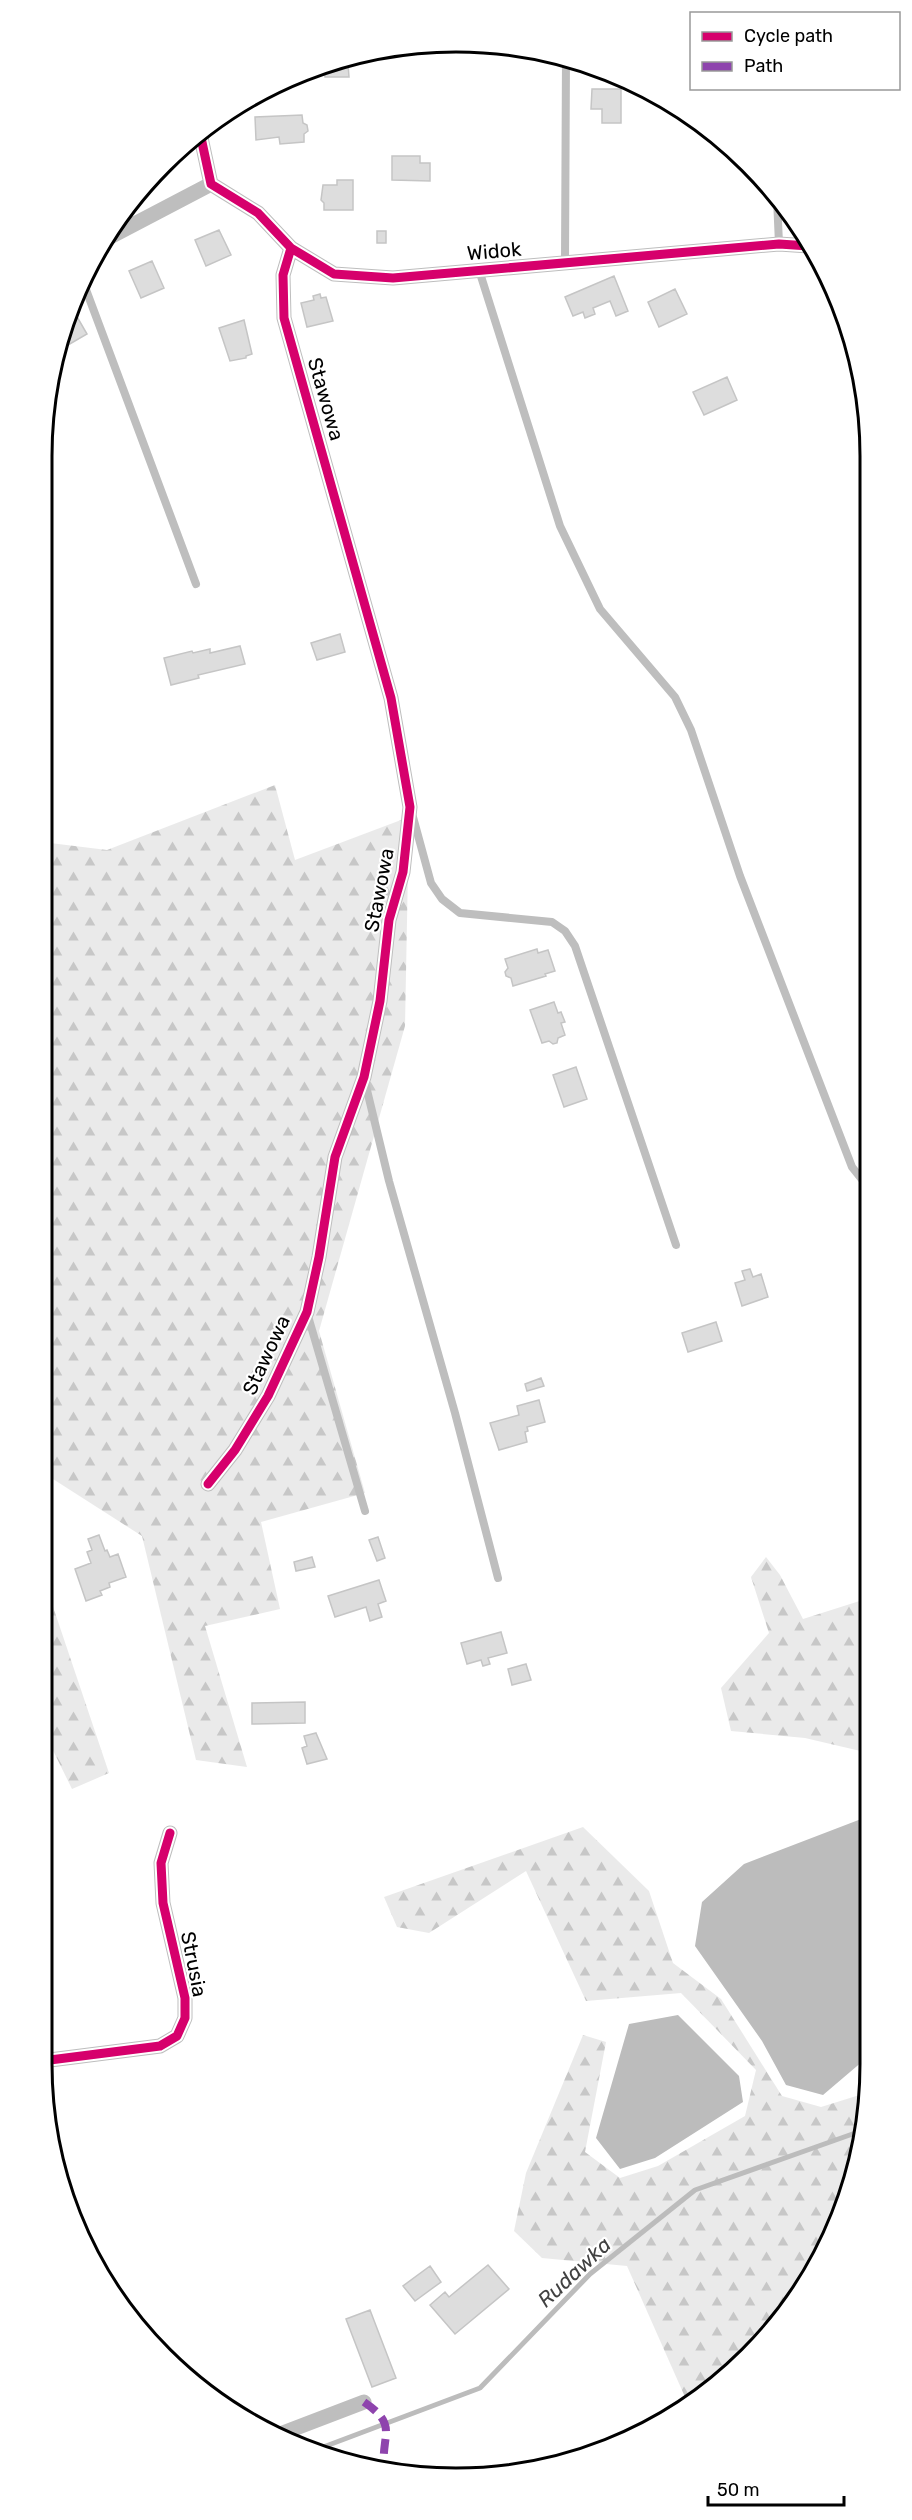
<svg xmlns="http://www.w3.org/2000/svg" width="912" height="2520" font-family="Rubik,sans-serif">
  <style>
    .forest { fill: url(#forest-firs) }
    .water { fill: #bcbcbc }
    .lines { fill: none; stroke-linecap: round; stroke-linejoin: round }
    .stream { stroke: #bcbcbc; stroke-width: 5 }
    .building { fill: #ddd; stroke: #c5c5c5; stroke-width: 1.5 }
    .service { stroke: #bebebe; stroke-width: 8 }
    .minor { stroke: #bebebe; stroke-width: 15 }
    .quiet { stroke: #8e44ad; stroke-width: 8; stroke-dasharray: 15 8; stroke-linecap: butt }
    .cycleway-casing { stroke: #fff; stroke-width: 13 }
    .cycleway { stroke: #d6006c; stroke-width: 9 }
    .labels { text-anchor: middle; dominant-baseline: central; stroke-width: 4.5; stroke-linejoin: round; paint-order: stroke }
    .street-label { font-size: 20px; fill: #000; stroke: #fff }
    .water-label { font-size: 21px; font-style: italic; fill: #414141; stroke: #fff }
    .rim { fill: none; stroke: #000; stroke-width: 3 }
  </style>
  <defs>
    <pattern id="forest-firs" width="22" height="20" patternUnits="userSpaceOnUse" patternTransform="scale(1.5)"><rect width="22" height="20" fill="#eaeaea"/><path d="M5 1l3.5 6h-7zM16 11l3.5 6h-7z" fill="#c7c7c7"/></pattern>
  </defs>
  <rect width="100%" height="100%" fill="#fff"/>
  <path class="forest" d="M275,785L295,860L409,817L405,1026L319,1331L365,1493L261,1522L280,1609L205,1626L247,1767L196,1760L142,1536L42,1472V842L107,850Z
    M766,1557L780,1575L803,1619L869,1598V1753L805,1738L731,1731L721,1688L769,1633L751,1577Z
    M42,1574L109,1773L72,1789L42,1728Z
    M583,1827L649,1891L673,1963L721,1999L782,2096L821,2107L866,2093L856,2171L800,2294L749,2356L689,2406L627,2266L542,2258L514,2231L526,2173L583,2035L606,2042L585,2152L620,2178L658,2166L745,2116L756,2070L681,1993L586,2001L526,1871L429,1933L397,1927L384,1897Z"/>
  <path class="water" d="M869,1816L870,2055L823,2095L786,2085L762,2041L695,1946L702,1902L744,1864Z
    M678,2015L739,2076L743,2102L655,2158L620,2169L596,2138L629,2024Z"/>
  <g class="lines">
    <path class="stream" d="M318,2449L480,2388L590,2274L695,2190L861,2131"/>
  </g>
  <path class="building" d="M351,57L352,64H348L349,77H325L324,64Z
    M592,89H621V123H602V109H591Z
    M262,92V100L243,102L249,98Z
    M302,115L303,123L307,125L308,131L304,134V142L280,144L279,137L256,140L255,117Z
    M392,156H420V163H430V181L392,180Z
    M337,180H353V210H324V203L321,200L323,185H337Z
    M219,230L231,255L206,266L195,240Z
    M377,231H386V243H377Z
    M152,261L164,288L141,298L129,271Z
    M614,276L628,311L616,316L610,301L593,308L595,314L585,318L583,312L573,316L565,297Z
    M675,289L687,314L659,327L648,302Z
    M320,294L321,298L326,297L333,321L307,327L301,303L314,300L313,296Z
    M76,315L87,334L56,352L67,319Z
    M244,320L252,354L246,356V358L230,361L219,328Z
    M727,377L737,400L704,415L693,392Z
    M340,634L345,652L317,660L311,643Z
    M240,646L245,664L198,675L199,678L171,685L164,658L192,651L193,653L210,649V653Z
    M537,949L538,953L548,950L555,971L545,974L546,976L513,986L511,978L506,976L505,972L508,968L505,959Z
    M554,1002L558,1013L561,1012L565,1022L561,1023L565,1035L558,1038L557,1043L553,1044L549,1041L542,1043L530,1010Z
    M576,1067L587,1099L564,1107L553,1075Z
    M750,1269L753,1277L761,1274L768,1297L742,1306L735,1283L745,1280L742,1271Z
    M716,1322L722,1341L688,1352L682,1333Z
    M541,1378L544,1386L527,1391L525,1384Z
    M539,1400L545,1422L527,1427L528,1431L525,1432L527,1442L499,1450L490,1423L519,1415L517,1406Z
    M99,1535L105,1551L107,1550L110,1557L118,1554L126,1577L109,1583L110,1587L100,1591L102,1595L86,1601L75,1569L91,1563L87,1552L92,1550L88,1539Z
    M378,1537L385,1558L377,1561L369,1540Z
    M312,1557L315,1567L296,1571L294,1562Z
    M379,1580L386,1601L378,1604L382,1617L370,1621L366,1607L335,1617L328,1596Z
    M501,1632L507,1653L488,1658L490,1664L483,1666L481,1660L467,1664L461,1643Z
    M526,1664L531,1680L512,1685L508,1669Z
    M305,1702V1723L252,1724V1703Z
    M316,1733L327,1759L307,1764L302,1748L307,1746L304,1736Z
    M488,2265L509,2289L455,2334L430,2305L445,2292L449,2297Z
    M430,2266L441,2282L415,2301L403,2286Z
    M370,2310L396,2378L372,2387L346,2319Z"/>
  <g class="lines">
    <path class="service" d="M777,198L779,244
      M565,262L566,57
      M479,270L560,526L600,609L675,697L691,730L740,876L852,1167L868,1187
      M82,279L196,584
      M413,817L431,883L442,899L460,913L552,922L565,931L575,946L676,1245
      M365,1082L389,1181L455,1413L498,1578
      M308,1316L365,1511"/>
    <path class="minor" d="M200,133L211,184
      M211,184L258,213L291,248L334,274L393,278L779,244L809,246
      M106,239L211,184
      M208,1484L235,1450L268,1396L307,1312L319,1257L335,1157L364,1077L380,1001L389,920L403,872L410,807L391,698L284,318L283,275L291,248
      M42,2061L160,2046L177,2036L185,2018V1998L163,1903L161,1863L170,1833
      M275,2436L364,2402"/>
    <path class="quiet" d="M847,2186L848,2189
      M364,2402C399,2426 381,2433 384,2469"/>
    <defs>
      <path id="cycleway" d="M200,133L211,184L258,213L291,248L334,274L393,278L779,244L809,246
        M208,1484L235,1450L268,1396L307,1312L319,1257L335,1157L364,1077L380,1001L389,920L403,872L410,807L391,698L284,318L283,275L291,248
        M42,2061L160,2046L177,2036L185,2018V1998L163,1903L161,1863L170,1833"/>
    </defs>
    <use href="#cycleway" class="cycleway-casing"/>
    <use href="#cycleway" class="cycleway"/>
  </g>
  <g class="labels">
    <g class="street-label">
      <text transform="translate(494 251) rotate(-5)">Widok</text>
      <text transform="translate(326 399) rotate(74)">Stawowa</text>
      <text transform="translate(379 890) rotate(-79)">Stawowa</text>
      <text transform="translate(266 1355) rotate(-65)">Stawowa</text>
      <text transform="translate(194 1964) rotate(79)">Strusia</text>
    </g>
    <g class="water-label">
      <text transform="translate(574 2272) rotate(-43)">Rudawka</text>
    </g>
  </g>
  <path d="M0 0H912V2520H0ZM456 52H456A404 404 0 0 1 860 456V2064A404 404 0 0 1 456 2468H456A404 404 0 0 1 52 2064V456A404 404 0 0 1 456 52Z" fill="#fff" fill-rule="evenodd"/>
  <path class="rim" d="M456 52H456A404 404 0 0 1 860 456V2064A404 404 0 0 1 456 2468H456A404 404 0 0 1 52 2064V456A404 404 0 0 1 456 52Z"/>
  <rect x="690" y="12" width="210" height="78" fill="#ffffff" stroke="#999999" stroke-width="1.5"/>
  <rect x="702" y="32" width="30" height="9" fill="#d6006c" stroke="#999999" stroke-width="1.5"/>
  <text x="744" y="42" font-size="18" fill="#000000">Cycle path</text>
  <rect x="702" y="62" width="30" height="9" fill="#8e44ad" stroke="#999999" stroke-width="1.5"/>
  <text x="744" y="72" font-size="18" fill="#000000">Path</text>
  <path d="M708 2496v9h136v-9" fill="none" stroke="#000000" stroke-width="3"/>
  <text x="717" y="2496" font-size="18" fill="#000000" stroke="#ffffff" stroke-width="4.5" paint-order="stroke">50 m</text>
</svg>
